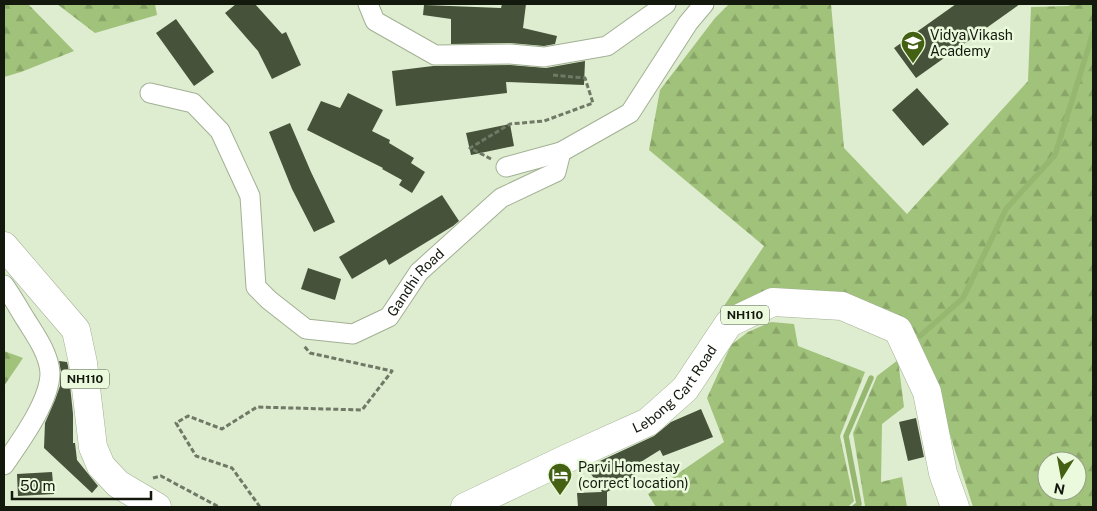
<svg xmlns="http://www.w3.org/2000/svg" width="1097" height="511" font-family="'Public Sans',sans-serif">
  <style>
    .forest { fill: url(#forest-firs); fill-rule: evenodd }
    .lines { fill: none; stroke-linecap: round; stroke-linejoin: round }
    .stream { stroke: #96b770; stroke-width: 5.5 }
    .building { fill: #465239 }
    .street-casing { stroke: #a2b094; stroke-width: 21 }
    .highway-casing { stroke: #a2b094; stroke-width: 29 }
    .path { stroke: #707966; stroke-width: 3; stroke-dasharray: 5 2.5; stroke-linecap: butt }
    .street { stroke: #fff; stroke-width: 19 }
    .highway { stroke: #fff; stroke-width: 28 }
    .labels { text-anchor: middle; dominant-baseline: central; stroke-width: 5; stroke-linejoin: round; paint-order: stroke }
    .shield { fill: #ebf9dc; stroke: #545c4c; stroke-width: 1 }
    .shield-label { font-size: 12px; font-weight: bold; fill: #14190e }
    .poi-label { font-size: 14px; fill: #14190e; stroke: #ebf9dc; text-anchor: start }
    .street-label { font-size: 14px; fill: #14190e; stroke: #ebf9dc }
  </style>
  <defs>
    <pattern id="forest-firs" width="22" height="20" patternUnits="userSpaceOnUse" patternTransform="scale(1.25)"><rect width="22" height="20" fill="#a0c27a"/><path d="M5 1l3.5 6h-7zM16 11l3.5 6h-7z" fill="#89a668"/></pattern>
  </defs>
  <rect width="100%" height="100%" fill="#deeccf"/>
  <path class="forest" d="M4,4H28L74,51L21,72L4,77Z
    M57,4H155L157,15L95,33Z
    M729,4H831L844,148L907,214L1028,81L1031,7L1068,6L1073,4H1093V507H973L931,375L904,324L760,293L710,327L764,246L649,150L660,90L715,18ZM1047,461H1077V491H1047Z
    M771,322L794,324L798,346L865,372L840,436L854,501L848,507H656L648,494L724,442L707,398L731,345L748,332Z
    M4,351L23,358L4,386Z
    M898,360L904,407L882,424L881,482L902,477L907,507H864L865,506L853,433L877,376Z"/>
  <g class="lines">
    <path class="stream" d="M920,336L963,298L1006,209L1055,155L1093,33
      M855,507L859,504L846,436L871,378"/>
  </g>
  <path class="building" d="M236,4H255L282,34L286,32L301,65L272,79L258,51L225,13Z
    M502,4H526L523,28L557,36L555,44L544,46L510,43L451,44V19L423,15L424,5L501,8Z
    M956,4H1020L916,78L894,48Z
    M176,19L214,72L194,86L156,33Z
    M585,61L584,85L506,82L507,93L396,106L392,71L433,66L510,65L546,68Z
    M917,88L949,124L923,146L892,110Z
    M348,93L383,110L372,131L390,140L389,143L414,158L411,163L425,172L412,193L399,185L402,180L382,169L383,168L307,130L321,101L340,108Z
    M290,123L311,172L335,222L314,232L292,189L269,132Z
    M510,124L514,146L471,155L466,133Z
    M442,195L459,221L453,226L389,265L386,259L352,279L339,257Z
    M308,268L341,279L335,300L301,289Z
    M59,361L67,362L68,366L73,414V443H75L77,460L98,486L92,493L44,448L45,423L55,400L60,386L61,372Z
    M701,409L713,437L663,456L660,450L631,468L636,476L607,492V507H578L577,493L602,492L587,467L654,436L671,422Z
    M916,418L924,457L908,461L899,422Z
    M52,472L54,494L18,496L17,474Z"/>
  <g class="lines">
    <defs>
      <g id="street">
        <path d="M368,4L375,21L435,55L510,54L544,57L607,46L666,4"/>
        <path id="s1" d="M150,93L193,103L220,131L250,196L256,287L269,300L306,329L353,334L389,317L419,272L501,198L556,172L561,152L630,113L688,23L704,4"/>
        <path d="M506,167L561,152"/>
        <path d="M4,285C12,296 19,309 26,320C36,336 49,354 50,373C50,401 20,442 4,465"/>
      </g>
      <g id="highway">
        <path d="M4,246L76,330L83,363L93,447L101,466L118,484L157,507"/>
        <path id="s2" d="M465,507L566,459L648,422L685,389L729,323L773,302L842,306L898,330L927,392L943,473L955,507"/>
      </g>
    </defs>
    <use href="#street" class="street-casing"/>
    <use href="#highway" class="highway-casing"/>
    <path class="path" d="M491,159L470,148L510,124L544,121L593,103L585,78L552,75
      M153,478L161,476L219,507
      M260,507L232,468L196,456L176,423L188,416L222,429L257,407L362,410L392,371L310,353L304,346"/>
    <use href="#street" class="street"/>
    <use href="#highway" class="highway"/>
  </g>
  <defs>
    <symbol id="school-pin" viewBox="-11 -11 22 30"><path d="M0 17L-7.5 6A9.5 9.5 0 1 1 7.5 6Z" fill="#436013" stroke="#ebf9dc"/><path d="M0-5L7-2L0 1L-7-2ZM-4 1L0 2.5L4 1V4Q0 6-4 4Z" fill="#fff"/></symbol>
    <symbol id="hotel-pin" viewBox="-11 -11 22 30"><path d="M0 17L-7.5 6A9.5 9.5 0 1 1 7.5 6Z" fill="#436013" stroke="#ebf9dc"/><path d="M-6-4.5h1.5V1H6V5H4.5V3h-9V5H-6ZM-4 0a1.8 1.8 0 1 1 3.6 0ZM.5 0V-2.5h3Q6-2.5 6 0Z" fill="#fff"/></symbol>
  </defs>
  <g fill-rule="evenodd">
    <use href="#school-pin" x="899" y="29" width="28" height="38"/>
    <use href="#hotel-pin" x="546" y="461" width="28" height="38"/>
  </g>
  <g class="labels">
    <g class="shield">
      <rect x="721" y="305.5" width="48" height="19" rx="4"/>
      <rect x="61" y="369.5" width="48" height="19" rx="4"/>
    </g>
    <g class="shield-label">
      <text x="745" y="315">NH110</text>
      <text x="85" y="379">NH110</text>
    </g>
    <g class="poi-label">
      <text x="930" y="35">Vidya Vikash<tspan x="930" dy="16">Academy</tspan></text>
      <text x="578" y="467">Parvi Homestay<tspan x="578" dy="16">(correct location)</tspan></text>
    </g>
    <g class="street-label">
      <text stroke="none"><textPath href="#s1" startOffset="442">Gandhi Road</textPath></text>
      <text stroke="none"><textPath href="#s2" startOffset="244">Lebong Cart Road</textPath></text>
    </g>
  </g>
  <rect width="1097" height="511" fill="none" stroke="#14190e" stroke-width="10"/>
  <g transform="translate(1062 476) rotate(191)"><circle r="24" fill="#ebf9dc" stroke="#959f8a"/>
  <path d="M0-4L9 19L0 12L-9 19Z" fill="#436013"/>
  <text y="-8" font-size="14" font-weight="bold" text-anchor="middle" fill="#14190e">N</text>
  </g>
  <path d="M12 491v8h139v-8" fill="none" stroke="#14190e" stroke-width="2.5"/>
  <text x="20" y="491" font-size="15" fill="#14190e" stroke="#ebf9dc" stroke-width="4" paint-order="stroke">50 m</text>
</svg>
